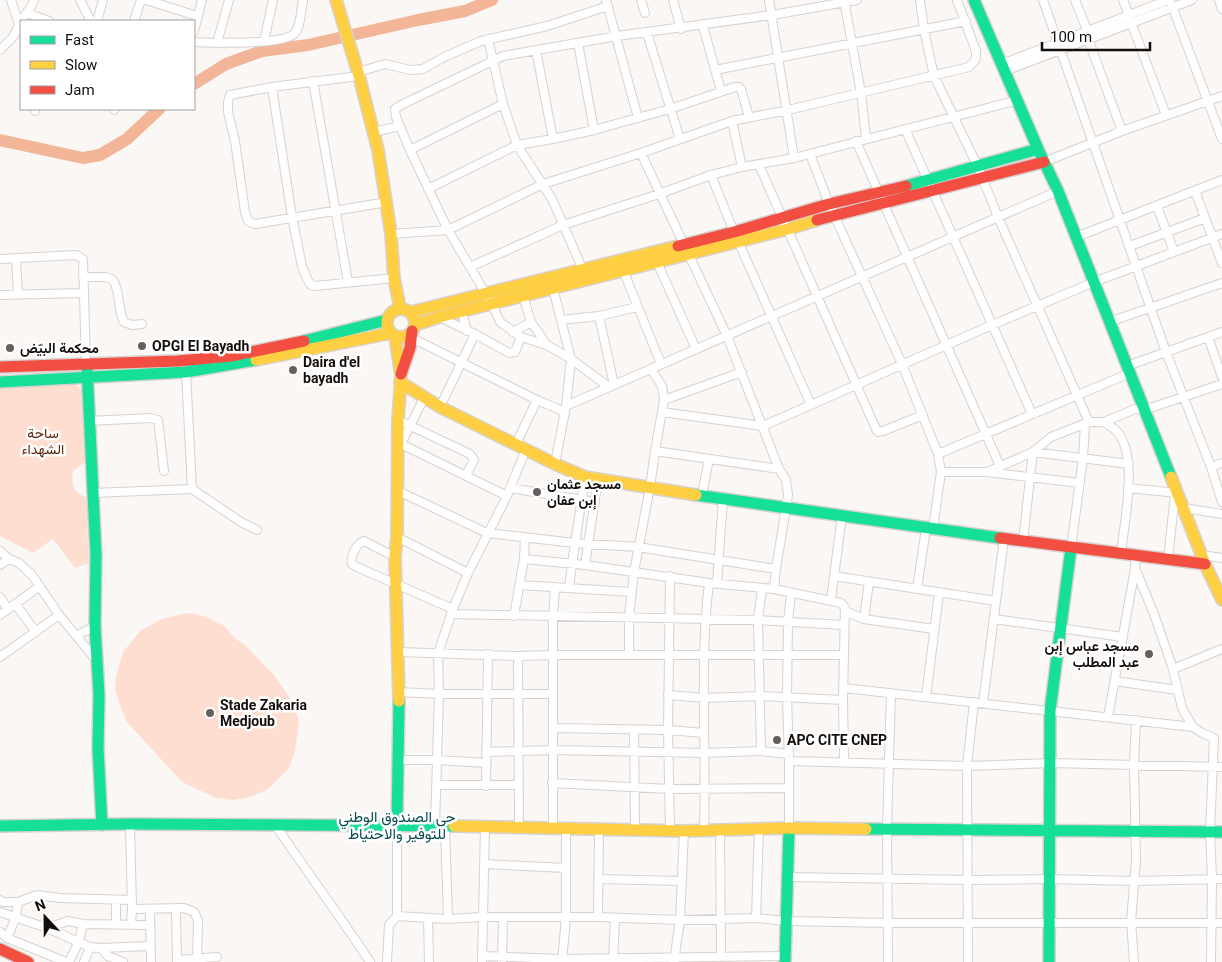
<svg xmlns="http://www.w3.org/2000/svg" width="1222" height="962" font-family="Roboto,Vazirmatn,sans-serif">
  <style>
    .green { fill: #fdded0 }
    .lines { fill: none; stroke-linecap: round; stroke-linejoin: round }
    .river { stroke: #f3b598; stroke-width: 12 }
    .street-casing { stroke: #d7d1cf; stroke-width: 10 }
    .fast-casing { stroke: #d7d1cf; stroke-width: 14 }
    .slow-casing { stroke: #d7d1cf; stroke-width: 14 }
    .jam-casing { stroke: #d7d1cf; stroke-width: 14 }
    .street { stroke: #fefefe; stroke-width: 8 }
    .fast { stroke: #16e098; stroke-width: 11 }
    .slow { stroke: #ffcf43; stroke-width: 11 }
    .jam { stroke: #f24e42; stroke-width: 11 }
    .poi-dot { fill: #65605d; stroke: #fff; stroke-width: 2 }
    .labels { text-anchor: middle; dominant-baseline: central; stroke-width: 5; stroke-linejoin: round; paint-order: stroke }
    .poi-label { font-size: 14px; font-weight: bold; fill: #140e0b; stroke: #fff; text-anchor: start }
    .park-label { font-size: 14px; fill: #592304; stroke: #fff }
    .neighbourhood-label { font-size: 15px; fill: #094a4f; stroke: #fff }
  </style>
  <rect width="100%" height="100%" fill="#fbf7f5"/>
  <path class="green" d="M75,384L82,390L85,462L73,471C71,486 74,494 89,498L87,522L89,563L75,568L53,539L33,553L0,536V387Z
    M188,613L204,616L224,626L236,639L245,645L274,675L292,701L299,720L295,752L288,769L267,790L250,797L232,800L216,798L182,782L127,722L120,705L115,689L116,677L123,652L141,630L164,618Z"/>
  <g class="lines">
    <path class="river" d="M194,84L226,64L262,51L308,45L418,20L465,11L492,0
      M0,140L83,158L100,155L127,139L159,109"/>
    <defs>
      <path id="street" d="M11,0L19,25
        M80,0L91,21
        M146,0L197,16
        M606,0L638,118
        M641,0L645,13
        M673,0L681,29
        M769,0L794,158
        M844,0L861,93L866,138
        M920,0L924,30L934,76L978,167L998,217L1089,422
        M1043,0L1166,352L1211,467L1222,502
        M1075,0L1087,30
        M1123,0L1129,15
        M1219,0L1222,9
        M1171,3L1222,139
        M27,13L49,21
        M21,21L32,5L34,0
        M97,21L103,0
        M134,21L141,0
        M1131,22L1166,115
        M703,26L721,91
        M194,31L202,0
        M647,33L680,139
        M488,39L503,104L517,145L552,199L583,270
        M1088,39L1122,131
        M264,41L273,0
        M194,42C212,43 282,45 294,34C301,27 301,9 303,0
        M217,43L229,0
        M578,43L594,130
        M0,50L13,37L21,21
        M536,50L553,139
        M1002,64L1168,0
        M715,70L966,21
        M1005,71L1192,0
        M358,72L385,64L410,70L423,69L444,57L481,41L547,26L608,6
        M359,76L272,87L230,95L228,102V112L235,141L245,212L248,221L255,224L387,202
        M313,81L348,282
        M272,87L292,217L302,266L307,279L311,285L315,286L394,278
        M114,110L115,109
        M35,111V109
        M732,121L742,167
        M905,129L1032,414
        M373,132L400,126
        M856,141L1000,466
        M410,150L503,104
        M641,153L727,336L779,469L786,480L788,495L776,569L774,589
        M810,154L829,204L902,364L938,454L941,472L933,529
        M1044,162L1122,131L1222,96
        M759,165L876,429L878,432L883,431L923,415
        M711,175L734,232
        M428,189L517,145L553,139L594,130L670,109L735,87H739L741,89L749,117
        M1195,191L1222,263
        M1157,206L1174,252
        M391,234L448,230L543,184L641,153L732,121L788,110L969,67L976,59V51L957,0
        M1076,237L1222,180
        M738,241L811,405
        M1130,246L1205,218
        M16,258L18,294
        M0,259L76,255L83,259L86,364
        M657,262L696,349
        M470,267L563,225L659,194L711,175L742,167L794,158L1018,100
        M623,270L661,364
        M83,277H106L113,280C121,293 117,309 124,322L132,325L142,324
        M553,288L561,320
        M0,295L83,293
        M523,296L531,322L547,345
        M462,312L467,331
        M599,316L614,385
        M439,317L475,334L509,353L515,352L521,337
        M1109,322L1222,283
        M513,332L531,322
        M1208,337L1222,377
        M412,338L537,400L565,412
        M1127,366L1222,332
        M186,372L192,489
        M609,387L571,359L547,345L521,337L500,322L492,304L448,230L410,150L396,117L395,109L401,105L503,56L617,36L772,15L857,0
        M664,400L742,372
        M566,406L1058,191
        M440,407L475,334
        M662,412L763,426L992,325L1094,282L1222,234
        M398,420L470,454L474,460L466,475
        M89,421L150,418L158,420L164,471
        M1104,422C1108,425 1116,429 1119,434C1138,462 1124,522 1121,554
        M398,444H401L424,398
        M401,444L507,496
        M516,444L537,400
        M655,451L779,469
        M938,454L1130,373
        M555,464L566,406L571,359L561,320L599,316L637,307
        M1211,467L1222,463
        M941,472H987L1080,483
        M987,472L1033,452L1051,437L1089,422H1104L1135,409L1144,410L1222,384
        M510,488L595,502
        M1128,488L1178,493
        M398,491L487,533L575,543L638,547L776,569
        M93,493L192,489L241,522L257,530
        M702,495L709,459
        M1184,508L1222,514
        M397,537L468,573
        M1023,541L1033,452L1129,464
        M1071,548L1083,458L1085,424
        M0,551L9,559L19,563L32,575L59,615L97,661
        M1202,555L1222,558
        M1136,556L1135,568L1154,614L1173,669L1182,708L1193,727L1202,733L1214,738L1210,832L1212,878L1211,962
        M395,557L364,541C356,544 350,556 352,564L357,567L453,609
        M524,559L585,565L709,583L774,589L841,603L845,608L843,700L844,762
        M1168,559L1175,494
        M0,565L9,559
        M585,565L598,479
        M670,576L668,730L670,831
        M834,576L996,601
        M717,582L723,499
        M520,585L631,592
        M569,588L572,564L585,477
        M917,589L926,528
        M0,597L8,609
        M831,600L842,515
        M16,605L36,632
        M845,611L864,619L934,629
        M451,614L758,620L843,625
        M0,615L40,586
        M514,616L524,559L525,538
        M864,619L869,582
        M994,619L1123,637
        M76,636L95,626
        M398,652L518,656L553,655H844
        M629,654V617L634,572L650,487L655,451L664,400L662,386L651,369
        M518,656L519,828
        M0,657L59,615
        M1173,669L1222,649
        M1115,681L1177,690
        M844,688L1193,727
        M399,692L439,694H553
        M668,695L705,698L761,696L843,700
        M926,697L939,593
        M983,703L1004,538
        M1108,717L1135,569
        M554,728L668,730L704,733
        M634,730L635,829
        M761,751L758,620L762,588
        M486,752L554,750L704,753L761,751L789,754
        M398,760H437L486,763
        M789,761L967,766L1051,763L1222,767
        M552,783L669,789L788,788
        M436,785H518
        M486,786L488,654
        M130,824L132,909L131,924
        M276,826C307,872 340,916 370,962
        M435,827L439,694L438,653L453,609L468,573L507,496L526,449
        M445,827L448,919
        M789,828V761L787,697L788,622L791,593
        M553,829V616L555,588
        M720,829L721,956
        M704,830C707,748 699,664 709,583
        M484,864L566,868
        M787,877L969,880L1049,879L1134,881L1222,879
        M599,879L681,881
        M0,900L3,902H18L37,895L60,898L132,900
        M132,909L184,908L194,912L198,920L197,962
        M150,909L151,962
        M176,909L177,962
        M0,912L47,928L90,947L101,948L108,956L123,962
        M397,916L448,919L482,917H598L680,920L756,918L786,921L889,923H1222
        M598,917L599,829
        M756,918L759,828
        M428,919L429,962
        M116,924V900
        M47,928L68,921L83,924L150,925
        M0,932L7,938L66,962
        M7,938L16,917L18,902
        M101,948L150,946
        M482,956L562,959L786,956
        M177,960L217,957
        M674,961L680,920L684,831
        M69,962L79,941L83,924
        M84,962L90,947
        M387,962L389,925L397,916V826
        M482,962L485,826
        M502,962L503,918
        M562,962L566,917V828
        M613,962L615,918
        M888,962L887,828L891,693
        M968,962L967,766L974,702
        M1134,962L1131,922L1136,860L1134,765L1136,720"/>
      <path id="fast" d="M974,0L1038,149L1058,191L1171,477
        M906,186L1038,149
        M304,341L387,320
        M87,368L96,555L95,626L99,695L98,748L102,825
        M0,382L186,372L256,360
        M696,495L1000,538
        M0,826L130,824L454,826
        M397,826L399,701
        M866,829L1222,832
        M785,962L789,828
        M1049,962L1050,711L1071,548"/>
      <path id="slow" d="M336,0L359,76L378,150L391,234L394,278L400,308
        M387 323a14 14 0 1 1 28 0a14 14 0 1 1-28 0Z
        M411,312L678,246
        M415,325L439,317L788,229L817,220
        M395,336L401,376L398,420L397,537L395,557L399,701
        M256,360L391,333
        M400,382L440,407L555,464L585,477L696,495
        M1171,477L1205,564L1222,600
        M454,826L684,831L789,828L866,829"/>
      <path id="jam" d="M817,220L1044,162
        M678,246L734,232L829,204L906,186
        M0,367L178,361L231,356L304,341
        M401,374L410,348L412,331
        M1000,538L1205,564
        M0,949L28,962"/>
    </defs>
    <use href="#street" class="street-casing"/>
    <use href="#fast" class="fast-casing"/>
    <use href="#slow" class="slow-casing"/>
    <use href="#jam" class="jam-casing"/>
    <use href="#street" class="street"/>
    <use href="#fast" class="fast"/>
    <use href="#slow" class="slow"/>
    <use href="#jam" class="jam"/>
  </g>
  <g class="poi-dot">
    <circle cx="142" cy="346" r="5"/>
    <circle cx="10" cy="348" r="5"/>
    <circle cx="293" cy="370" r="5"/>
    <circle cx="537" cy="492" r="5"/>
    <circle cx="1149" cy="654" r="5"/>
    <circle cx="210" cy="713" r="5"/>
    <circle cx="777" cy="740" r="5"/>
  </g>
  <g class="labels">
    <g class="poi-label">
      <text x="152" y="346">OPGI El Bayadh</text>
      <text x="20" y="348">محكمة البيّض</text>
      <text x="303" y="362">Daira d'el<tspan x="303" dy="16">bayadh</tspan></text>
      <text x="547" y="484">مسجد عثمان<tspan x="547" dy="16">إبن عفان</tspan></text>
      <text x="1139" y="646" text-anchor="end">مسجد عباس إبن<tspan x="1139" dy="16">عبد المطلب</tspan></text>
      <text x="220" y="705">Stade Zakaria<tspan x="220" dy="16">Medjoub</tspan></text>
      <text x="787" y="740">APC CITE CNEP</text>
    </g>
    <g class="park-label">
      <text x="43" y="433">ساحة<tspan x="43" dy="16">الشهداء</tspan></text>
    </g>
    <g class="neighbourhood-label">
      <text x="397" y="817">حي الصندوق الوطني<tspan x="397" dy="17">للتوفير والاحتياط</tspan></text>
    </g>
  </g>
  <rect x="20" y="20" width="175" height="90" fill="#ffffff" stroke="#a19f9d"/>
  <rect x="30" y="36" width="25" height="8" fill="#16e098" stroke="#a19f9d"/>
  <text x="65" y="45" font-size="15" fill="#140e0b">Fast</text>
  <rect x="30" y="61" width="25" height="8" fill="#ffcf43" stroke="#a19f9d"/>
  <text x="65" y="70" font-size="15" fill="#140e0b">Slow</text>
  <rect x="30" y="86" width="25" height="8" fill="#f24e42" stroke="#a19f9d"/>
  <text x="65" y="95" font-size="15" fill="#140e0b">Jam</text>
  <g transform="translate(45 917) rotate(338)" stroke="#ffffff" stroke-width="4" paint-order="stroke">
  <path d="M0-4L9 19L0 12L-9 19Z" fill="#140e0b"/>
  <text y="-8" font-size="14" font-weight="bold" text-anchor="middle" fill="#140e0b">N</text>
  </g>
  <path d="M1042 42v8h108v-8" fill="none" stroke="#140e0b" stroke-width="2.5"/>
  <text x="1050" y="42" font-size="15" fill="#140e0b" stroke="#ffffff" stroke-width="4" paint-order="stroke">100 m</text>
</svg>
